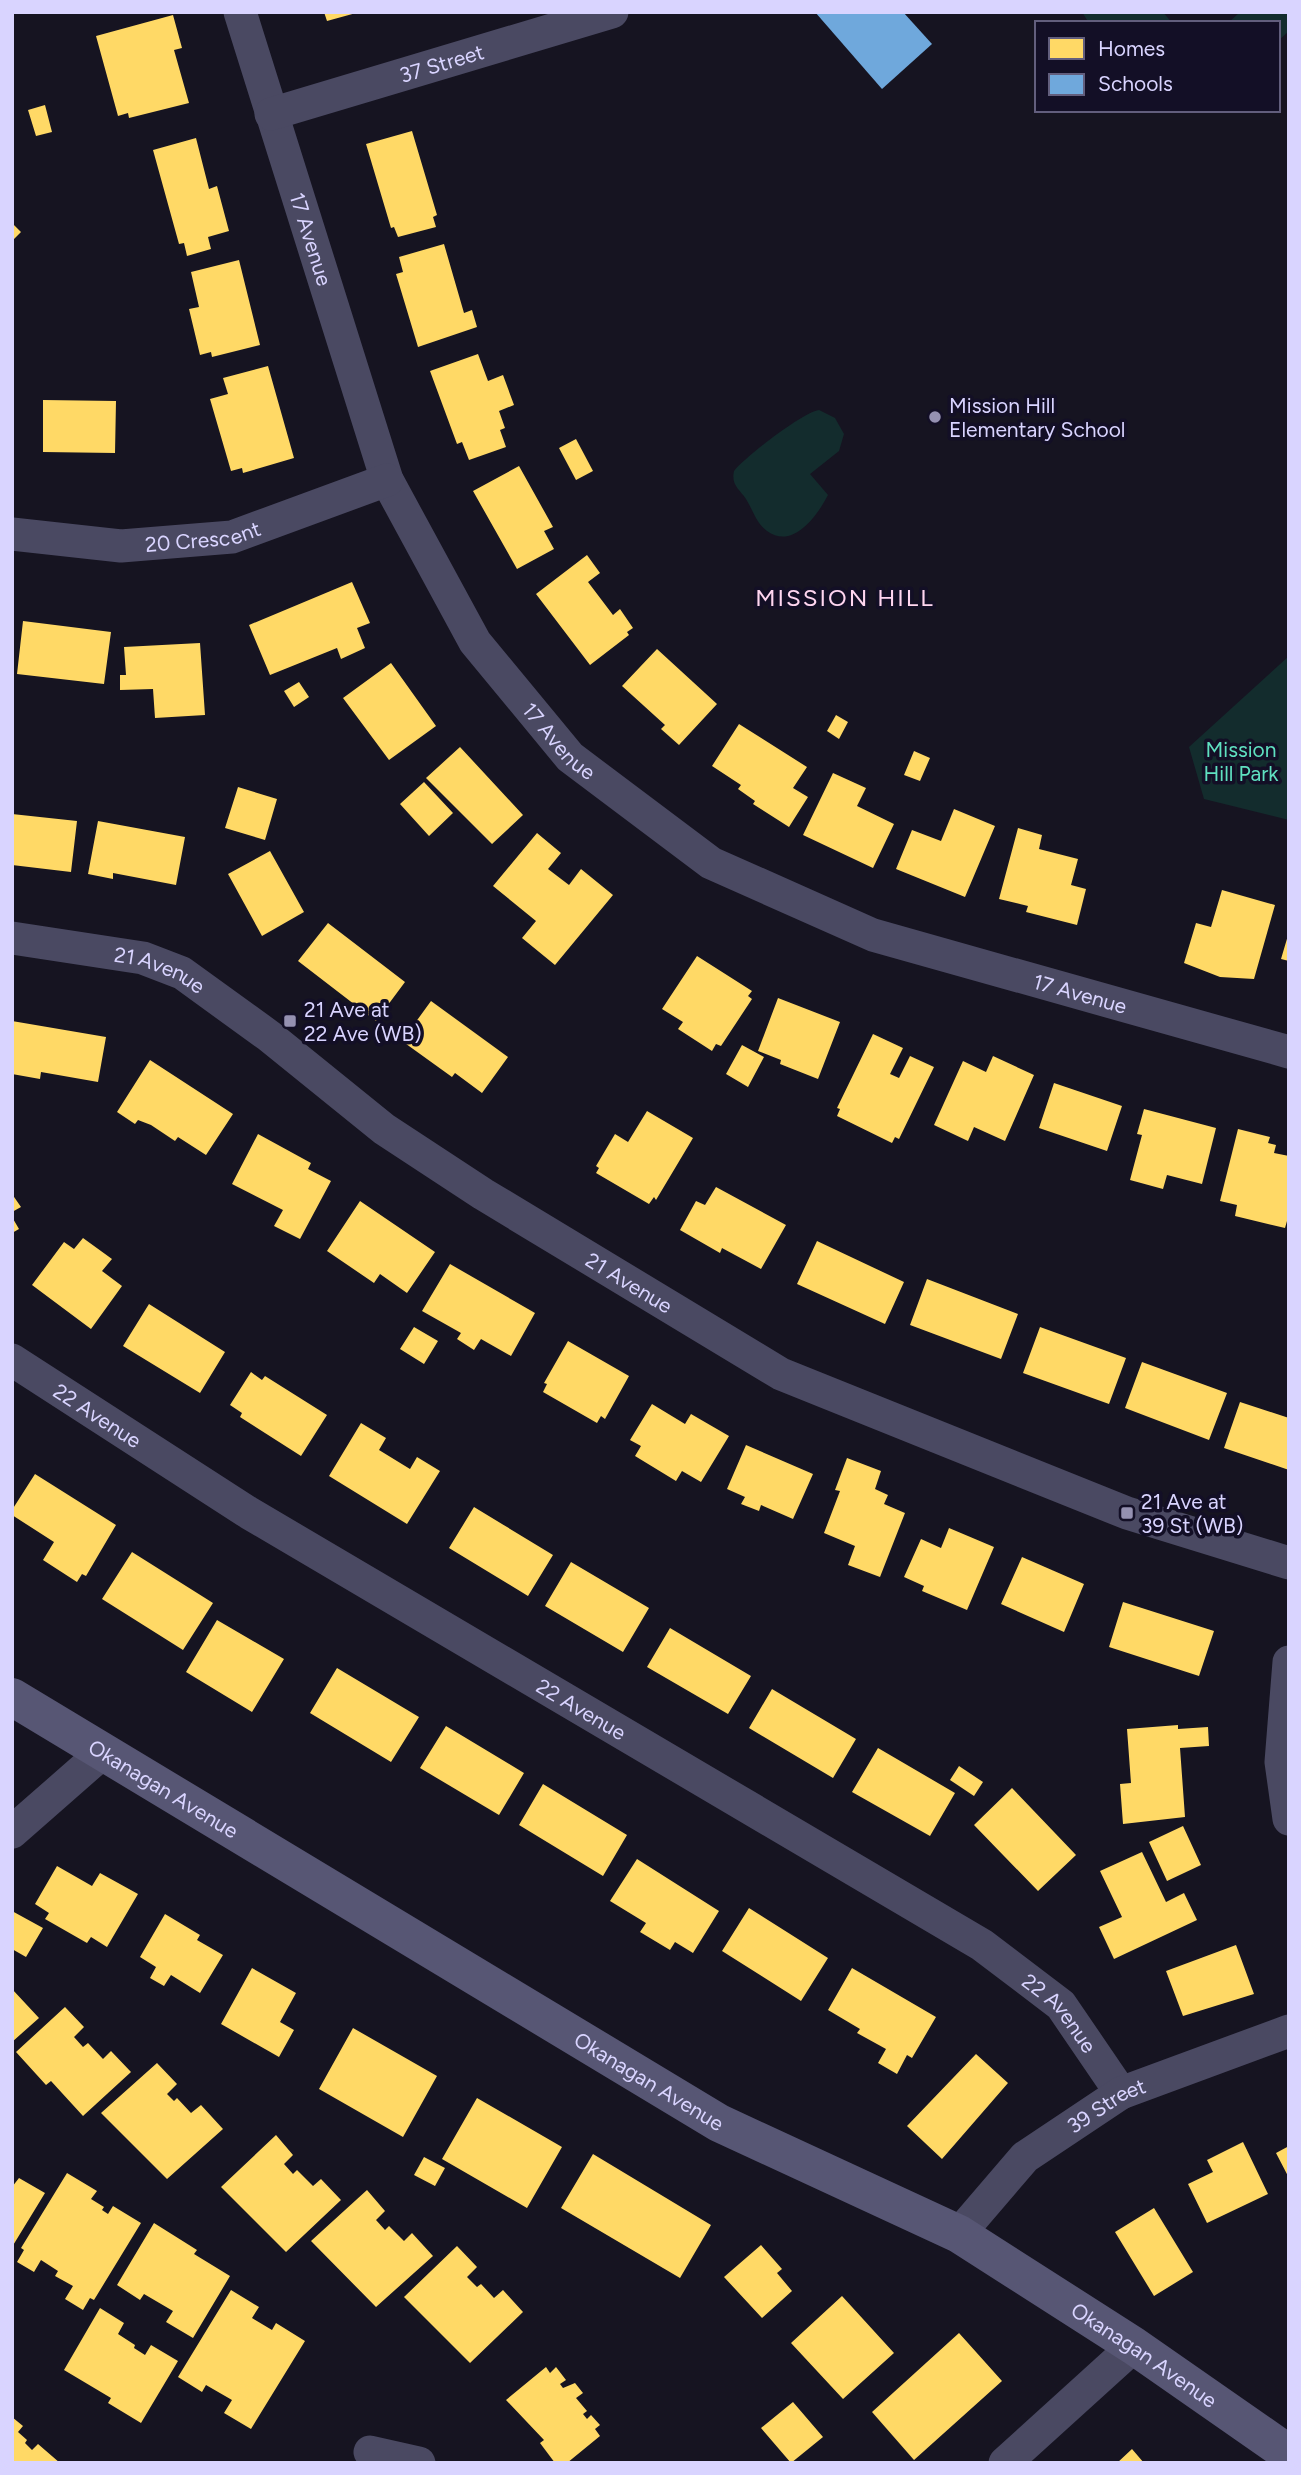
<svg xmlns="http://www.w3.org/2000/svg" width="1301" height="2475" font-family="Figtree,sans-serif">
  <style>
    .green { fill: #132c2d }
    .homes { fill: #ffd966 }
    .schools { fill: #6fa8dc }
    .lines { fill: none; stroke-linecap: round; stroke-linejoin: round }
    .street { stroke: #4a4962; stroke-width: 33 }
    .secondary { stroke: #575674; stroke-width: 38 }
    .poi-dot { fill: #9591b1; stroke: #130f26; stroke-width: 2.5 }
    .labels { text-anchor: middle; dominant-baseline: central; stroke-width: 7; stroke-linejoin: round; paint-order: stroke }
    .street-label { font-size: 21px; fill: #d9d4ff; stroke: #130f26 }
    .poi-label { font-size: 21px; fill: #d9d4ff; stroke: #130f26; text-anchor: start }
    .park-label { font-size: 21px; fill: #5fe0c0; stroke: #130f26 }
    .quarter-label { font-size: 24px; letter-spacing: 2px; fill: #ffd6f0; stroke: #130f26 }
  </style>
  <rect width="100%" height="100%" fill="#161421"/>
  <path class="green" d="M1082,12H1163L1172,23H1089Z
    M1240,12H1289V31L1278,41V23H1228Z
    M819,410L835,418L844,434L839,451L810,474L828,495C817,516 793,550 767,531C756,523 753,510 746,499C739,489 731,485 734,471C745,457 803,412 819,410Z
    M1289,656V820L1204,799L1189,747Z"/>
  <path class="homes" d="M324,12H355L356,13L327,21Z
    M173,15L182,48L174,50L189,103L129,118L128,113L118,116L96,36Z
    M45,105L52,132L36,136L28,110Z
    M412,131L437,215L433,217L436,227L398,237L394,227L391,228L366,144Z
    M196,138L209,189L217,186L229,231L208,237L211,249L187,256L184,243L179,244L153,150Z
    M12,223L21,232L12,241Z
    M444,244L464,313L472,310L477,327L418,347L396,274L403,272L399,257Z
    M239,260L260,345L212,357L211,352L200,355L189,309L199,307L191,272Z
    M478,354L488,381L503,375L514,405L499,411L505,428L500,430L506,447L469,460L462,442L457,444L430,371Z
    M268,366L294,458L243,473L242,468L231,471L210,399L228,394L223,378Z
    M43,400L116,401L115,453L43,452Z
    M576,439L593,471L576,480L559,448Z
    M519,466L553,527L544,531L554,549L517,569L473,491Z
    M587,555L600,573L588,582L613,615L620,609L633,628L627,632L629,635L590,665L536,594Z
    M352,582L370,623L357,628L365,648L341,659L337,648L270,675L249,625Z
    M23,621L111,632L104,684L17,674Z
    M200,643L205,715L155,718L153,689L120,690V675H126L124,647Z
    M657,649L717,704L679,745L661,729L665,725L622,686Z
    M391,663L436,726L389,760L343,698Z
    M299,682L309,697L294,707L284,691Z
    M836,715L848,722L839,739L827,731Z
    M739,724L807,767L793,788L808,797L789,827L753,804L755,801L738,789L741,785L712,766Z
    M460,747L523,815L492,844L426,778Z
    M914,751L930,758L920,781L904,775Z
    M833,773L866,788L857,806L894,824L873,868L803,835Z
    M424,782L453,813L429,836L400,804Z
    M238,787L277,799L265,840L225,828Z
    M954,809L995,826L965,897L896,869L912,830L941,841Z
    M12,814L77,821L71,872L12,865Z
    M98,821L185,837L176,885L113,873V879L88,874Z
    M1018,828L1042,835L1039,849L1078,859L1071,885L1086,889L1077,925L1026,912L1028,906L999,899Z
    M537,833L561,853L548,869L569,885L581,869L613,895L555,965L522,938L536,921L493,886Z
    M270,851L304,912L262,936L228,874Z
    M1222,890L1275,905L1254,979L1220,977L1184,963L1196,923L1211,927Z
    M328,923L405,982L376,1021L298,961Z
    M1289,932V961L1281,959Z
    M697,956L752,991L748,996L752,999L721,1046L716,1044L712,1051L678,1029L683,1022L662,1009Z
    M778,998L840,1022L818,1079L780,1064L781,1060L758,1051Z
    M431,1001L508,1057L482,1093L455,1073L452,1077L402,1041Z
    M12,1021L106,1037L98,1082L41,1072L40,1079L12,1074Z
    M873,1034L903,1048L890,1074L899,1078L910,1056L934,1067L899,1139L895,1137L892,1143L837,1116L840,1109L837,1108Z
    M742,1045L764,1057L748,1087L726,1074Z
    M993,1056L1034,1075L1005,1141L974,1127L968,1141L934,1125L963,1061L986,1072Z
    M150,1060L233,1114L206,1155L178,1137L175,1141L151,1125L138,1120L135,1124L117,1112Z
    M1054,1083L1122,1106L1107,1151L1039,1128Z
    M1144,1109L1216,1128L1202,1184L1167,1175L1163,1189L1130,1180L1142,1135L1137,1134Z
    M647,1111L693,1138L656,1200L654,1197L649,1204L596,1173L599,1168L596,1166L615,1134L628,1142Z
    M1238,1129L1270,1137L1268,1143L1276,1145L1274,1153L1289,1156V1214L1285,1228L1235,1216L1237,1205L1220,1201Z
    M258,1134L311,1163L308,1169L331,1181L300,1239L274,1226L283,1210L232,1184Z
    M716,1187L786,1225L761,1269L722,1248L720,1253L680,1230L696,1201L705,1205Z
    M12,1194L21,1207L12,1212Z
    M360,1201L435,1252L407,1293L380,1274L374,1283L327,1251Z
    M12,1217L19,1229L12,1233Z
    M83,1238L112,1259L102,1271L122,1286L91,1329L32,1285L64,1242L74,1249Z
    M817,1241L904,1282L885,1324L797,1284Z
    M450,1264L535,1313L511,1356L481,1339L474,1350L457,1339L461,1333L422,1311Z
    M927,1279L1018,1314L1001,1359L910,1325Z
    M149,1304L225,1352L200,1393L123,1346Z
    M414,1327L438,1341L424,1364L400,1349Z
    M1040,1327L1126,1358L1109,1404L1023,1373Z
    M568,1341L629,1376L605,1419L601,1416L597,1423L543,1392L547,1384L544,1383Z
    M1142,1362L1227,1393L1209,1440L1125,1408Z
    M251,1372L262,1380L265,1376L327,1415L301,1456L240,1417L242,1413L230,1405Z
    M1240,1402L1289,1418V1470L1224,1448Z
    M652,1404L685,1424L691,1414L729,1436L701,1482L682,1471L676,1481L635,1456L641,1446L630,1440Z
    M361,1423L386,1438L379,1450L410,1469L417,1457L440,1471L407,1524L329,1476Z
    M746,1445L813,1474L793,1519L761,1505L759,1511L741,1504L745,1497L727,1489Z
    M847,1458L881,1471L875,1489L888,1495L884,1504L905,1513L880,1577L848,1565L855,1546L824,1533L840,1491L835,1490Z
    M35,1474L116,1525L86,1576L82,1574L77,1582L43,1560L54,1542L12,1515V1510Z
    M474,1507L553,1555L528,1596L449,1548Z
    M949,1528L994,1547L967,1610L922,1591L924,1586L904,1577L921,1539L941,1548Z
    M132,1552L213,1603L183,1650L102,1599Z
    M1022,1557L1084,1584L1064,1632L1001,1604Z
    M571,1562L649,1608L623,1652L545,1606Z
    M1123,1602L1214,1631L1199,1676L1109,1647Z
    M217,1620L284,1659L252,1712L186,1672Z
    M670,1628L751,1676L728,1714L647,1667Z
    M337,1668L419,1717L391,1762L310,1713Z
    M772,1689L856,1739L833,1778L749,1728Z
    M1178,1725V1729L1208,1727L1209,1746L1180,1748L1185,1817L1123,1824L1120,1784L1131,1783L1127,1729Z
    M446,1726L524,1773L499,1815L420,1768Z
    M878,1748L955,1793L930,1836L852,1792Z
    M959,1766L983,1782L974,1796L950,1780Z
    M543,1784L627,1835L603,1876L519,1825Z
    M1012,1788L1076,1855L1038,1891L974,1825Z
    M1183,1826L1201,1865L1167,1881L1149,1842Z
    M1142,1852L1166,1902L1184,1893L1197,1920L1114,1959L1099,1927L1122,1917L1100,1871Z
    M637,1859L719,1911L693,1953L675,1942L670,1950L640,1932L646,1923L610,1901Z
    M57,1866L92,1886L100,1873L138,1894L107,1947L91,1937L87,1943L45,1919L49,1913L35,1904Z
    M749,1908L828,1958L801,2001L722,1951Z
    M12,1911L43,1928L26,1957L12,1949Z
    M165,1914L200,1935L197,1940L223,1955L200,1993L171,1975L164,1986L150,1978L156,1967L140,1957Z
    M1236,1945L1254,1994L1183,2016L1166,1971Z
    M252,1968L296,1993L280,2022L294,2030L279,2057L221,2024Z
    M852,1968L936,2017L912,2058L907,2055L897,2074L878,2063L886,2049L857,2033L860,2029L828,2010Z
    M12,1989L39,2018L12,2042Z
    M65,2007L84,2027L74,2037L83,2047L88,2043L103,2059L111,2051L131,2072L83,2116L51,2081L46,2085L16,2052Z
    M353,2028L437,2076L403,2137L319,2089Z
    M976,2054L1008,2083L942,2159L907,2126Z
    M157,2063L177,2084L167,2094L174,2101L177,2098L191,2113L201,2105L223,2129L167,2179L101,2113Z
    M477,2098L562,2147L527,2208L442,2159Z
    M276,2135L293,2155L284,2164L293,2174L297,2170L313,2186L321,2179L341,2200L286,2252L221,2187Z
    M1243,2142L1268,2194L1207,2223L1188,2184L1213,2172L1207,2160Z
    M1289,2146V2178L1276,2153Z
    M593,2154L711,2225L680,2278L561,2208Z
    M424,2157L445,2168L435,2186L414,2175Z
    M67,2173L97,2191L91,2199L104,2207L102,2210L108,2214L113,2206L141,2223L94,2300L90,2298L83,2310L65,2299L73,2286L55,2276L58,2271L41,2260L34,2272L17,2262L24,2250L21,2248Z
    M19,2178L45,2193L12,2247V2187Z
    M367,2190L385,2211L376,2220L385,2230L389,2226L404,2241L412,2233L433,2256L376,2307L311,2241Z
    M1154,2208L1193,2272L1154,2296L1115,2232Z
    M154,2223L197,2250L194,2254L230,2276L193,2338L166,2322L173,2311L144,2294L140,2300L117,2285Z
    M761,2245L782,2269L777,2273L792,2291L762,2318L724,2277Z
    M457,2246L477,2267L467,2277L477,2287L481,2284L494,2298L503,2290L523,2312L470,2363L404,2297Z
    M231,2290L259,2307L252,2318L272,2330L276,2323L305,2341L251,2429L224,2413L232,2400L206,2385L202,2392L178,2377Z
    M842,2296L894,2353L843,2399L791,2343Z
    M100,2308L124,2323L118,2334L135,2345L134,2348L145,2355L151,2345L178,2361L141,2423L108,2403L111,2398L64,2370Z
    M959,2333L1002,2381L914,2460L872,2412Z
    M546,2367L550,2373L556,2367L566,2380L560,2384L563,2388L575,2383L583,2393L576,2398L587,2411L583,2414L587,2419L591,2415L600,2425L595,2429L600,2436L567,2463H555L540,2443L544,2440L506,2400Z
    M793,2402L823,2437L791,2463L761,2428Z
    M12,2417L23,2426L18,2432L27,2440L25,2443L32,2450L38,2444L60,2463H12Z
    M1132,2449L1144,2463H1117Z"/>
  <path class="schools" d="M815,12H903L932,44L882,89Z"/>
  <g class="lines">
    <g class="street">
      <path id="s1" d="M240,12L387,480L475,642L570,757L711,863L873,935L1289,1052"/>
      <path id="s2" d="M271,114L612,12"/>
      <path id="s3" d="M12,534L121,546L232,537L387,480"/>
      <path id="s4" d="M12,938L143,958L182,973L269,1036L384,1129L483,1194L781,1374L1127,1513L1289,1563"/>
      <path id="s5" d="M12,1360L249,1513L982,1945L1061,2005L1121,2093"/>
      <path d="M1289,1662L1281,1762L1289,1819"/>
      <path d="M12,1832L101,1754"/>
      <path id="s6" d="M959,2234L1025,2157L1121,2093L1289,2031"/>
      <path d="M370,2452L419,2463"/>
      <path d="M1005,2463L1134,2346"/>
    </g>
    <path class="secondary" id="s7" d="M12,1697L719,2123L959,2234L1134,2346L1289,2454"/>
  </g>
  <g class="poi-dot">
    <circle cx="935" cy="417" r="7"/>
    <rect x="283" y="1014" width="14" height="14" rx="3.5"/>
    <rect x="1120" y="1506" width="14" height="14" rx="3.5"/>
  </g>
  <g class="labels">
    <g class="street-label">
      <text stroke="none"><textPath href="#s2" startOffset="178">37 Street</textPath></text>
      <text stroke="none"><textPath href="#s1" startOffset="238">17 Avenue</textPath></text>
      <text stroke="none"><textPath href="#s3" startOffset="192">20 Crescent</textPath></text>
      <text stroke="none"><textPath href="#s1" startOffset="805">17 Avenue</textPath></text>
      <text stroke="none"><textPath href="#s4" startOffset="152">21 Avenue</textPath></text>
      <text stroke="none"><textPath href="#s1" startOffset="1393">17 Avenue</textPath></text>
      <text stroke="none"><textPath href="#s4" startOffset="719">21 Avenue</textPath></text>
      <text stroke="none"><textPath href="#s5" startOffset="102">22 Avenue</textPath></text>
      <text stroke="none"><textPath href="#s5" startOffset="668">22 Avenue</textPath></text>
      <text stroke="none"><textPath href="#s7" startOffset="177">Okanagan Avenue</textPath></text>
      <text stroke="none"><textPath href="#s5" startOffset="1237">22 Avenue</textPath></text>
      <text stroke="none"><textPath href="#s7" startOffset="744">Okanagan Avenue</textPath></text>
      <text stroke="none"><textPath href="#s6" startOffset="198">39 Street</textPath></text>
      <text stroke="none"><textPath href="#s7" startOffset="1311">Okanagan Avenue</textPath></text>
    </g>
    <g class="poi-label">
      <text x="949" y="405">Mission Hill<tspan x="949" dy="24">Elementary School</tspan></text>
      <text x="304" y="1009">21 Ave at<tspan x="304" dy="24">22 Ave (WB)</tspan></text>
      <text x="1141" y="1501">21 Ave at<tspan x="1141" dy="24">39 St (WB)</tspan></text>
    </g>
    <g class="park-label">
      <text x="1241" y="749">Mission<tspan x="1241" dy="24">Hill Park</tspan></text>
    </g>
    <g class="quarter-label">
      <text x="845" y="597">MISSION HILL</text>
    </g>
  </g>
  <rect width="1301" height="2475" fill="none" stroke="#d9d4ff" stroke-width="28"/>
  <rect x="1035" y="21" width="245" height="91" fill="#130f26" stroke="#625e7d" stroke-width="2"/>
  <rect x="1049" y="38" width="35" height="21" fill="#ffd966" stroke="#625e7d" stroke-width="2"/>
  <text x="1098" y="56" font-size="21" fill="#d9d4ff">Homes</text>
  <rect x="1049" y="74" width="35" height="21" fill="#6fa8dc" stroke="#625e7d" stroke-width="2"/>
  <text x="1098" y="91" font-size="21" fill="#d9d4ff">Schools</text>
</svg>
